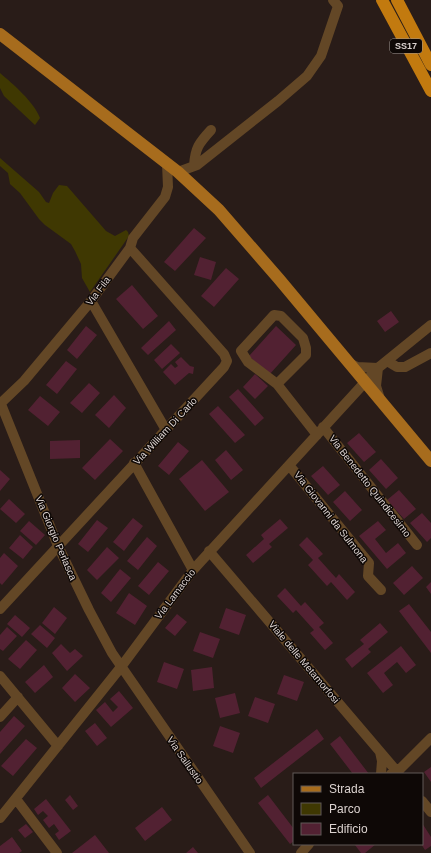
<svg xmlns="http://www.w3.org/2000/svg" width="431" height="853" font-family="Arial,sans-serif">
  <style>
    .green { fill: #3f3802 }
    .building { fill: #522132 }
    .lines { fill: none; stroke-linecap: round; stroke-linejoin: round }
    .minor { stroke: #634726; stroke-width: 10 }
    .major { stroke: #a76c1d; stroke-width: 12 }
    .highway { stroke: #c27a0f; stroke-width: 12 }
    .labels { text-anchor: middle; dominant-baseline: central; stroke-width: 3; stroke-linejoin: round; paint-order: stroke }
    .shield { fill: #0e0806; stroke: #9e9693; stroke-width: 1 }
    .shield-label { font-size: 9px; font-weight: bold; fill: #dcd3d0 }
    .street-label { font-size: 10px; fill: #dcd3d0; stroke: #0e0806 }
  </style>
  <rect width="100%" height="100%" fill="#291c18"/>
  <path class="green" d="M0,73C13,84 34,102 40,118L35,125L4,96L0,88Z
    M0,158L39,192L46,202L49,203L53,193L59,185L67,186L106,231L115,236L126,230L128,232L129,236L90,292L82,278L81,264L75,251L71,244L45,225L39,219L20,193L10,184L8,173L0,166Z"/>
  <path class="building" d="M194,228L206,238L175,271L164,262Z
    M200,257L216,262L211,280L194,275Z
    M226,268L239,279L214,307L201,296Z
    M132,285L158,316L143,329L116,299Z
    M391,311L399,322L385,332L377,321Z
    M169,321L176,330L148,355L141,348Z
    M86,326L97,335L77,359L67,350Z
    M276,326L296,345L269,375L249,356Z
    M171,344L180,353L162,369L154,360Z
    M181,357L190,366L194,367L193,374L189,373L175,385L163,372L171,364L175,368L178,366L175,362Z
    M66,361L77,369L57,394L46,385Z
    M255,374L268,386L255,399L243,387Z
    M89,383L100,393L82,413L70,403Z
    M238,389L264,418L255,426L229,397Z
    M114,395L126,408L109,428L95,415Z
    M40,396L60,412L48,426L28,410Z
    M218,406L245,435L235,443L209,414Z
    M359,433L376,452L364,462L347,443Z
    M110,439L123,451L95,480L82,468Z
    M80,440V458L50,459V441Z
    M178,442L189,451L169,475L158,466Z
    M226,450L243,470L231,480L215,460Z
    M381,459L398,478L386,489L369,470Z
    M202,460L229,492L205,511L179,479Z
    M323,466L340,485L328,495L311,476Z
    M0,470L10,479L0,491Z
    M399,490L416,509L404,519L387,500Z
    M345,491L362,510L350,521L333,502Z
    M9,499L25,514L16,523L0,509Z
    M422,513L431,523V538L427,542L410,523Z
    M133,518L143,526L124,551L113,542Z
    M280,519L288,528L269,544L272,547L253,563L246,555L264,539L261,535Z
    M97,520L108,528L88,552L78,544Z
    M29,521L45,535L36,545L20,531Z
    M378,521L386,530L375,539L386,553L398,543L406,553L387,569L359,536Z
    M20,535L33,547L23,559L9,548Z
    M147,537L157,546L138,570L127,561Z
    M307,537L323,554L318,558L336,578L339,574L355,592L347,600L331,582L327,586L308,565L313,560L299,545Z
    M107,547L119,558L97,580L87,570Z
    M4,553L18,566L2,585L0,583V558Z
    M158,562L169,571L149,595L138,586Z
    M412,566L423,578L404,595L393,583Z
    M120,569L131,578L111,602L101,593Z
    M431,582V594L426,587Z
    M285,588L301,606L305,602L324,623L319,627L333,643L325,650L310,633L314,630L296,610L293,613L277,596Z
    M129,593L147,606L135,625L116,613Z
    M409,604L431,632V653L399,611Z
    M54,607L67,618L55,634L42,623Z
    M226,608L246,615L239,635L219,628Z
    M177,614L187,622L175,636L165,628Z
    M15,615L30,628L22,637L7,624Z
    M380,623L388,632L368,649L371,652L352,668L345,659L364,644L360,640Z
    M40,625L55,638L47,648L31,634Z
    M7,627L17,636L3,651L0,649V635Z
    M200,632L220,639L213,658L193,651Z
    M26,640L37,650L20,669L8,659Z
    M61,644L70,653L75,649L83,656L67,671L52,653Z
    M401,646L416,665L406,673L397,662L384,673L393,685L383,693L367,673Z
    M164,662L184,669L177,689L157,682Z
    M44,665L53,677L35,693L25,682Z
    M212,667L214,688L193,691L191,670Z
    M75,674L90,688L75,702L62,688Z
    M284,675L304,682L297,701L277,694Z
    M119,691L133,708L111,727L96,710L105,702L113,712L118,707L110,699Z
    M235,693L240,713L220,718L215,698Z
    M255,697L275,704L268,723L248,716Z
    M14,716L25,726L0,754V732Z
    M95,723L107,738L97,746L85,731Z
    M220,726L240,733L233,753L213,746Z
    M317,729L324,739L261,788L254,778Z
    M340,736L369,774H353L330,744Z
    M26,739L37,748L13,776L1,766Z
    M431,767V782L424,772Z
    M70,795L78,806L73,810L65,800Z
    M268,795L294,829V841L290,844L258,803Z
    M46,799L71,831L59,840L55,834L59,831L54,824L49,828L43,820L48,816L43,811L38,815L34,809Z
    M162,807L172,820L145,841L135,828Z
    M422,823L431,837V846L425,850L421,844Z
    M26,824L33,832L25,838L18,830Z
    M95,835L109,853H72Z
    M12,837L22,851L19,853H0V846Z
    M357,844H376L365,853H361L355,845Z
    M193,847L198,853H186Z"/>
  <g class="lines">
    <path class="minor" d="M194,166C195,148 199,143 211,130
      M178,172L197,165L278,101L307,76L321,56L338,6L333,0
      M91,301L166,430
      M387,361L397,367H405L431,353
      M349,363L357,367L378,368
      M378,368L376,386L380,399
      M277,384L248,362L241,351L274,315L281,316L303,338L306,348V355L277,384L317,435
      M0,404L24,381L91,301L130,248L133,238L165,197L168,187L167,164
      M1,404L58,546L89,610L112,653L250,853
      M323,427L417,545
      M134,463L193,570
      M289,465L369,563L368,576L381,590
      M209,551L399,774
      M0,609L224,367L227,361L224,354L130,248
      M0,676L58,746
      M0,717L18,697
      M380,752L382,761L381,774
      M391,774L397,772L431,738
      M16,799L57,853
      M422,801L431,812
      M0,818L121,667L193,570L378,368L431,325
      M301,853L309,844"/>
    <path class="major" d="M0,34L178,172L219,210L279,279L431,461"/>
    <path class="highway" d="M382,0L431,91
      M397,0L431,65"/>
  </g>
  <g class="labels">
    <rect class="shield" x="390" y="39" width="32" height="14" rx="3"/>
    <g class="shield-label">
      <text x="406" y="46">SS17</text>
    </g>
    <g class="street-label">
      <text transform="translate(98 291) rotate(-53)">Via Fila</text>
      <text transform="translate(165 431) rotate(-47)">Via William Di Carlo</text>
      <text transform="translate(370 486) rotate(52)">Via Benedetto Quindicesimo</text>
      <text transform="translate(331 517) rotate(52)">Via Giovanni da Sulmona</text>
      <text transform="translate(56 538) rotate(67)">Via Giorgio Perlasca</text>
      <text transform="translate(175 594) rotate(-53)">Via Lamaccio</text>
      <text transform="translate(304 662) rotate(50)">Viale delle Metamorfosi</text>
      <text transform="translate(185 760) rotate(55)">Via Sallustio</text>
    </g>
  </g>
  <rect x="293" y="773" width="130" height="72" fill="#0e0806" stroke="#605957"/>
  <rect x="301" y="786" width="20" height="6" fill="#a76c1d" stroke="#605957"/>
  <text x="329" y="793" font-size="12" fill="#dcd3d0">Strada</text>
  <rect x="301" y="803" width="20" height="12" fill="#3f3802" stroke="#605957"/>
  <text x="329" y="813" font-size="12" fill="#dcd3d0">Parco</text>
  <rect x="301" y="823" width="20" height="12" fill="#522132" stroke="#605957"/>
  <text x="329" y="833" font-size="12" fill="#dcd3d0">Edificio</text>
</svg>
